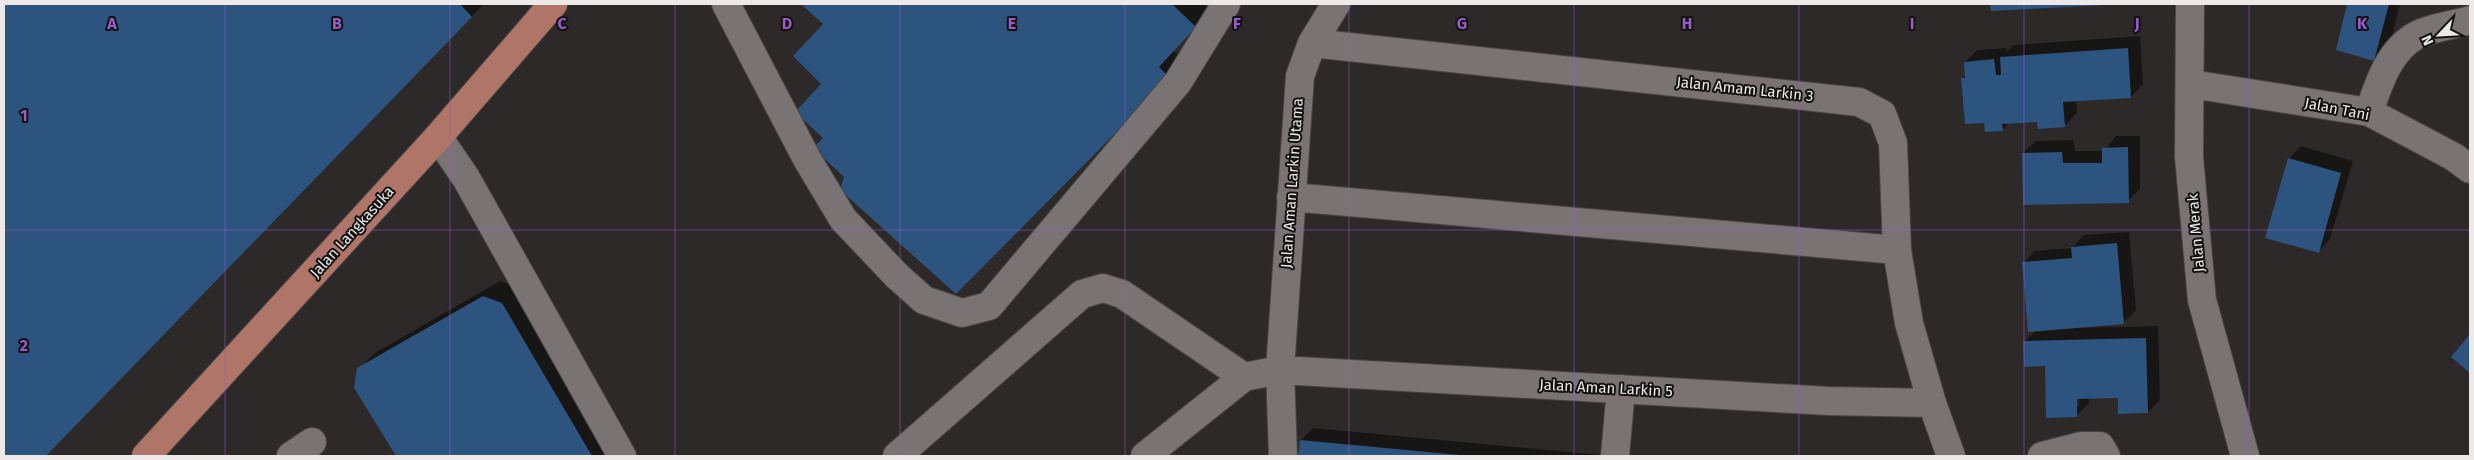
<svg xmlns="http://www.w3.org/2000/svg" width="2474" height="460" font-family="'Fira Sans',sans-serif">
  <style>
    .shadow { fill: #0007; fill-rule: evenodd }
    .building { fill: #2d547f }
    .lines { fill: none; stroke-linecap: round; stroke-linejoin: round }
    .minor-casing { stroke: #494545; stroke-width: 30 }
    .major-casing { stroke: #494545; stroke-width: 30 }
    .minor { stroke: #797473; stroke-width: 28 }
    .major { stroke: #af7568; stroke-width: 28 }
    .grid { fill: none; stroke: #975bc9; stroke-width: 1; stroke-opacity: 0.55 }
    .labels { text-anchor: middle; dominant-baseline: central; stroke-width: 4; stroke-linejoin: round; paint-order: stroke }
    .street-label { font-size: 15px; fill: #ece9e8; stroke: #141211 }
    .grid-label { font-size: 16px; text-anchor: middle; font-weight: bold; fill: #975bc9; stroke: #141211; stroke-width: 4; stroke-linejoin: round; paint-order: stroke }
  </style>
  <rect width="100%" height="100%" fill="#2d2928"/>
  <path class="shadow" d="M4,4H484L44,456H4Z
    M803,4H1204L1211,10L1173,50L1184,61L955,292L845,177L824,138V24Z
    M1991,4H2108L1992,10Z
    M2347,4H2400L2390,44L2374,59Z
    M2140,36L2143,84L2131,97L2076,100L2077,113L2064,126L2039,120L2010,122L2002,130L1985,122L1962,79L1966,75L1965,62L1977,50L2006,48L2007,52L2013,45Z
    M2116,136H2140V189L2128,201L2023,153L2036,141L2073,140L2075,151H2104Z
    M2301,146L2353,161L2330,239L2318,252L2267,237L2289,158Z
    M2129,232L2136,310L2124,322L2078,326V328L2158,326L2160,400L2148,412L2120,397L2089,398V403L2077,415L2046,365L2024,342L2036,330L2023,263L2035,251L2072,248L2084,235ZM2076,393H2078L2079,406H2076Z
    M500,281L518,287L617,456H397L356,388L359,369L375,353Z
    M1313,428L1611,456H1299L1301,440Z"/>
  <path class="building" d="M4,4H460L472,17L46,456H4Z
    M801,4H1172L1196,27L1159,67L1170,78L956,294L840,190L844,177L813,148L823,138L795,112L821,84L793,56L823,24Z
    M1990,4H2103V5L1991,11Z
    M2347,4H2389L2374,61L2336,50Z
    M2128,48L2131,98L2063,102L2065,127L2038,129L2037,122L2002,124L2003,131L1985,132L1984,123L1965,124L1961,78H1965L1964,62L1994,59L1996,75H2001L2000,57Z
    M2128,147L2129,203L2023,205L2022,153L2062,152L2063,163H2102V148Z
    M2288,158L2341,173L2319,253L2265,238Z
    M2117,243L2124,324L2028,332L2022,262L2072,258L2071,247Z
    M483,296L502,303L592,456H396L354,388L357,368Z
    M2470,334V373L2451,357Z
    M2146,338L2148,413L2118,414V398L2077,399V417L2046,418L2045,366L2024,367L2023,341Z
    M1300,440L1460,455V456H1298Z"/>
  <g class="lines">
    <defs>
      <path id="minor" d="M726,4L807,159L843,219L897,276L924,300L962,313L989,306L1178,82L1226,4
        M2190,4L2189,157L2202,300L2245,456
        M1312,43L1859,102L1882,114L1893,143L1897,250L1909,323L1932,403L1951,456
        M2191,84L2369,112L2454,157L2470,169
        M2369,112C2379,83 2389,50 2417,35C2433,27 2454,25 2470,20
        M438,137L466,178L622,456
        M1291,197L1897,250
        M291,456L312,442
        M897,456L1082,294L1103,288L1122,294L1244,377
        M1145,456L1244,377L1280,370L1829,401L1932,403
        M1283,456L1280,370L1300,76L1312,43L1336,4
        M1615,456L1621,389
        M2042,456L2081,446H2100L2106,456"/>
      <path id="major" d="M146,456L438,137L553,4"/>
    </defs>
    <use href="#minor" class="minor-casing"/>
    <use href="#major" class="major-casing"/>
    <use href="#minor" class="minor"/>
    <use href="#major" class="major"/>
  </g>
  <path class="grid" d="M225,4V456M450,4V456M675,4V456M900,4V456M1125,4V456M1349,4V456M1574,4V456M1799,4V456M2024,4V456M2249,4V456M4,230H2470"/>
  <g class="labels">
    <g class="street-label">
      <text transform="translate(1745 89) rotate(6)">Jalan Amam Larkin 3</text>
      <text transform="translate(2337 109) rotate(11)">Jalan Tani</text>
      <text transform="translate(1292 183) rotate(-86)">Jalan Aman Larkin Utama</text>
      <text transform="translate(352 232) rotate(-48)">Jalan Langkasuka</text>
      <text transform="translate(2196 233) rotate(-95)">Jalan Merak</text>
      <text transform="translate(1606 388) rotate(3)">Jalan Aman Larkin 5</text>
    </g>
  </g>
  <g class="grid-label">
    <text x="112" y="29">A</text>
    <text x="337" y="29">B</text>
    <text x="562" y="29">C</text>
    <text x="787" y="29">D</text>
    <text x="1012" y="29">E</text>
    <text x="1237" y="29">F</text>
    <text x="1462" y="29">G</text>
    <text x="1687" y="29">H</text>
    <text x="1912" y="29">I</text>
    <text x="2137" y="29">J</text>
    <text x="2362" y="29">K</text>
    <text x="24" y="121">1</text>
    <text x="24" y="351">2</text>
  </g>
  <rect width="2474" height="460" fill="none" stroke="#ece9e8" stroke-width="10"/>
  <g transform="translate(2439 35) rotate(245)" stroke="#141211" stroke-width="4" paint-order="stroke">
  <path d="M0-4L9 19L0 12L-9 19Z" fill="#ece9e8"/>
  <text y="-8" font-size="14" font-weight="bold" text-anchor="middle" fill="#ece9e8">N</text>
  </g>
</svg>
